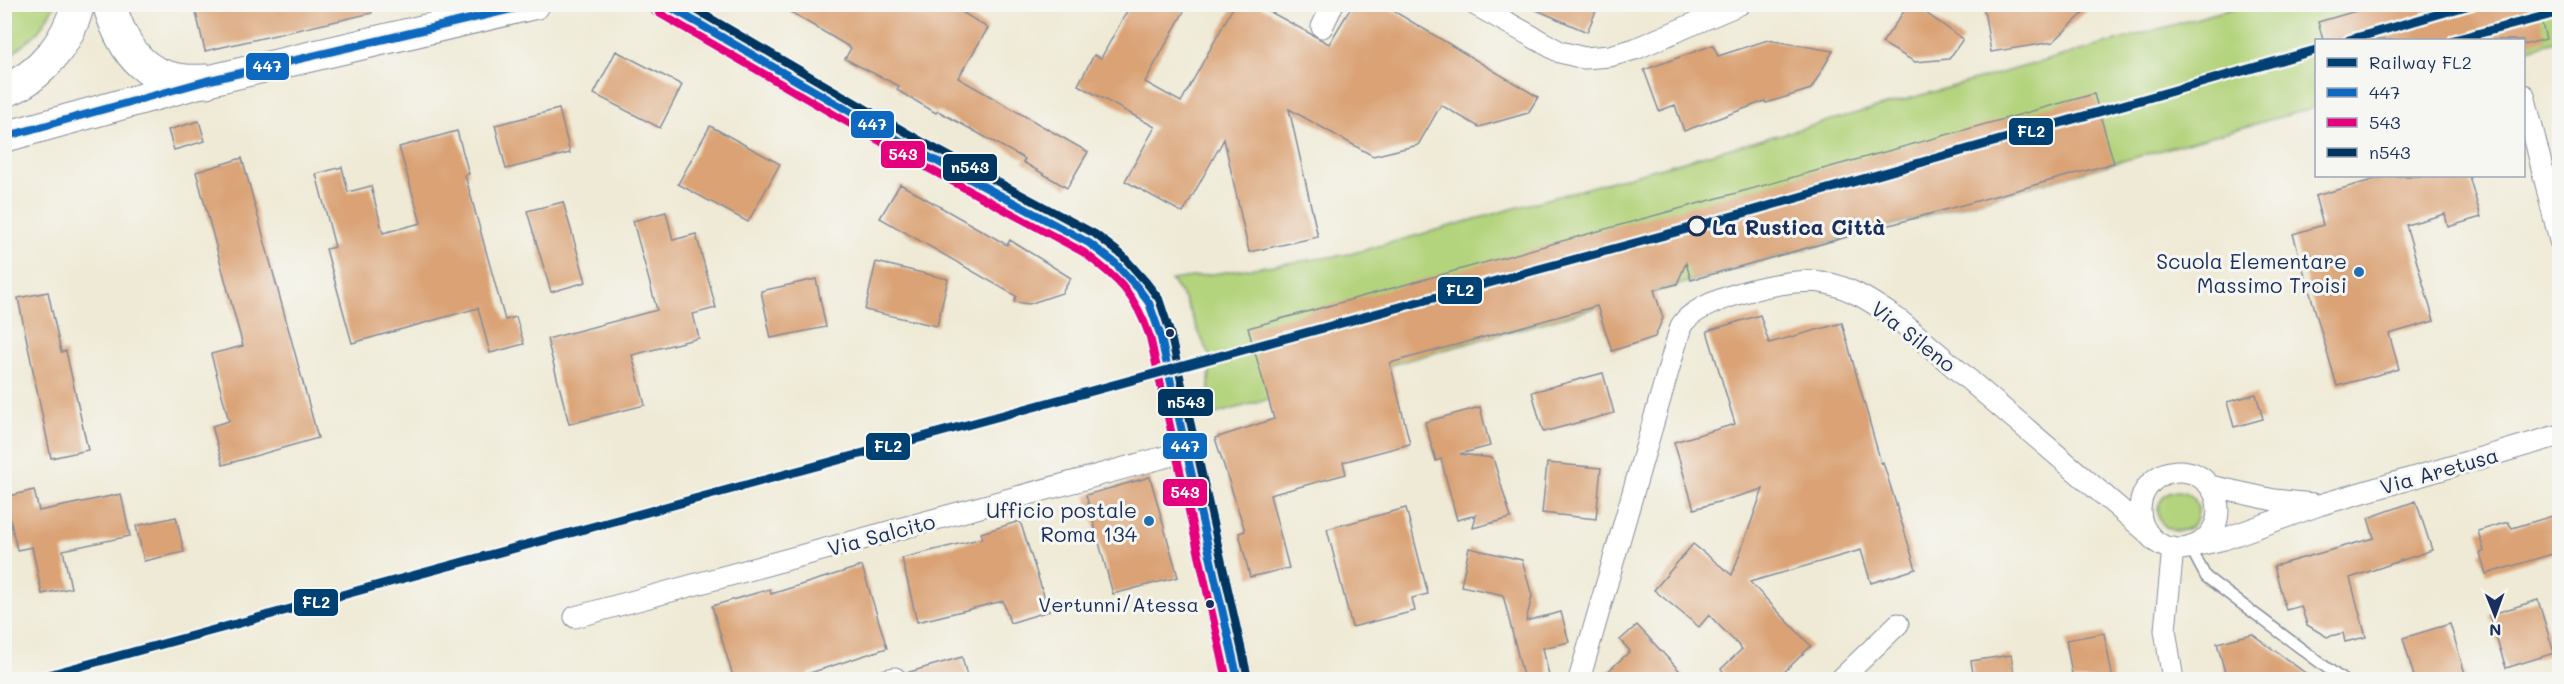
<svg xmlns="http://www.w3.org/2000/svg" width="2564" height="684" font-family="Mali,sans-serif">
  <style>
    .green { fill: #b3d37b; stroke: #67816c; stroke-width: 1.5 }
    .building { fill: #daa274 }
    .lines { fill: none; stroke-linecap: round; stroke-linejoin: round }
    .lane-casing { stroke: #858c9a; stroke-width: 13 }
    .street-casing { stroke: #858c9a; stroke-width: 23 }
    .secondary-casing { stroke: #858c9a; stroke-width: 32 }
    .highway-casing { stroke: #858c9a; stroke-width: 35 }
    .lane { stroke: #fff; stroke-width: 10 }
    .street { stroke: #fff; stroke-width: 21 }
    .secondary { stroke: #fff; stroke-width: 30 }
    .highway { stroke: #fff; stroke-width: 33 }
    .bus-1-casing { stroke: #f6f6f2; stroke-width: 12 }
    .bus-2-casing { stroke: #f6f6f2; stroke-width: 12 }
    .bus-3-casing { stroke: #f6f6f2; stroke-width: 12 }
    .bus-1 { stroke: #0c69bf; stroke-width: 8 }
    .bus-2 { stroke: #e5007d; stroke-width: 8 }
    .bus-3 { stroke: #00365f; stroke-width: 8 }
    .rail-1-casing { stroke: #f6f6f2; stroke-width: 14 }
    .rail-1 { stroke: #004174; stroke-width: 9 }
    .stop-dot { fill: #f6f6f2; stroke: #1b2f5e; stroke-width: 3 }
    .poi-dot { fill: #1f6fb2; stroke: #f6f6f2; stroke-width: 2 }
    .bus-dot { fill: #1b2f5e; stroke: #f6f6f2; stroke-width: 2 }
    .labels { text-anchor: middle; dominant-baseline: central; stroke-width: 6; stroke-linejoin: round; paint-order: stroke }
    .bus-label { font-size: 20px; fill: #1b2f5e; stroke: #f6f6f2; text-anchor: end }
    .stop-label { font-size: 21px; font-weight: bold; fill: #1b2f5e; stroke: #f6f6f2; text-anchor: start }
    .poi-label { font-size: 21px; fill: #1b2f5e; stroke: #f6f6f2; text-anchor: end }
    .street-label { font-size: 21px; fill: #1b2f5e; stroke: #f6f6f2 }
    .line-badge { stroke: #f6f6f2; stroke-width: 2 }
    .badge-label { font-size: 16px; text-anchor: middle; font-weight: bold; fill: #fff }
  </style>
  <rect width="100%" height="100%" fill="#f6f6f2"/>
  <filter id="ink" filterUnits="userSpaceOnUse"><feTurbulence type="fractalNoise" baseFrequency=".0167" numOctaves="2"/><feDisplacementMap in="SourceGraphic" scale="12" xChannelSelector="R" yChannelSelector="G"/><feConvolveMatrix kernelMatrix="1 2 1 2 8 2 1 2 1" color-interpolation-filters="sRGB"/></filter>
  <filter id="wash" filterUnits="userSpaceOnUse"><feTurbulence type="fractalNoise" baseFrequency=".008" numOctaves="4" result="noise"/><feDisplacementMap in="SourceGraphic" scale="24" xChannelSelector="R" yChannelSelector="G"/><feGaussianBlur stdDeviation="1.35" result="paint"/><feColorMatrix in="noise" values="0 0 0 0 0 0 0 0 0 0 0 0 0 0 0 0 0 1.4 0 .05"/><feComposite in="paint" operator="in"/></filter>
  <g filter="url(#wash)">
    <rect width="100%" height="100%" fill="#efead5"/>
    <path class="green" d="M4,5H55L38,32L5,60Z
      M2245,5H2559V40L2524,50V40H2316V107L1208,416L1210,358L1185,300L1171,280L1350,254Z
      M2158 511a20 20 0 1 1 40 0a20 20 0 1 1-40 0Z"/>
    <g id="blocks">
      <path class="building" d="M194,4H371L372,13L205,51Z
        M777,4H949L988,28L958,78L1088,152L1067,188L1023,162L1025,159L938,111L936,113L897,90L899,86L845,59L851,48Z
        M1131,4H1188L1145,82L1181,102L1235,4H1256L1329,44L1353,4H1382L1538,97L1528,113L1479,127L1441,105L1418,145L1373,156L1289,109L1318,237L1249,252L1224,139L1183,213L1125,181L1155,127L1078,85L1094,55L1101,58Z
        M1523,4H1599L1587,32Z
        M1909,4H1913L1963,39L1949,59L1915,62L1882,43Z
        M1983,4H2093L2053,42L1991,52Z
        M2380,4H2537L2546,39L2523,45V40H2323L2318,22Z
        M1768,40L1833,51L1811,89L1766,103L1765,101L1684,131L1675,105L1659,111L1644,70L1713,45L1718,56Z
        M616,51L682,85L660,128L594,94Z
        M2094,94L2114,163L1691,280L1686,263L1677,284L1654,290L1663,318L1655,337L1612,351L1597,306L1390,363L1410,444L1343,462L1346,474L1270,495L1289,568L1250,577L1239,533L1245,531L1215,438L1274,419L1248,328Z
        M559,109L570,153L506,169L495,125Z
        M199,121L205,141L174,150L168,130Z
        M710,126L780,164L748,222L678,184Z
        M457,131L469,174L465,175L505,320L516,317L524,344L490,353L478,308L352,343L326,249L335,247L316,174L342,167L348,192L371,186L383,233L421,223L399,147Z
        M242,158L318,438L223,465L212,426L229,421L211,354L243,346L196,172Z
        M2387,176H2469L2481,217L2448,227L2445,214L2406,225L2434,321L2389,334L2399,369L2337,386L2293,234L2323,225L2315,196Z
        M900,184L1007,245L1010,240L1071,278L1062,293L1029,304L1014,302L1016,296L880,218Z
        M563,202L586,282L551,292L527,211Z
        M666,212L673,240L696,234L716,308L693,314L699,338L632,355L645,405L569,424L547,339L657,310L633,221Z
        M876,262L948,279L937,326L865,310Z
        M816,279L826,327L771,338L761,291Z
        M48,292L61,352L66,351L88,450L51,458L18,298Z
        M1760,315L1769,343L1842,323L1881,463L1883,462L1916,569L1871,583L1861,550L1750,582L1811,646L1776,680H1732L1721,669L1742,649L1709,615L1699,627L1654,590L1693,544L1732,575L1763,489L1694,509L1674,442L1735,424L1707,331Z
        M1603,373L1614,413L1543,432L1532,392Z
        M2256,394L2263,419L2234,427L2227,402Z
        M1480,407L1490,446L1460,454L1493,458L1511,518L1473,528L1476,515L1457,520L1441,459L1436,461L1425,422Z
        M1547,463L1601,468L1596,519L1542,513Z
        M1150,477L1178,577L1113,594L1086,495Z
        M34,490L39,511L121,494L130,536L63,550L71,588L42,594L32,547L17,550L5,497Z
        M2416,501L2432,550L2350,578L2366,637L2345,642L2343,633L2327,637L2307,625L2301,606L2286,610L2274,566L2374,538L2368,518Z
        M1406,508L1428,594L1412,598L1415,611L1352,627L1327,529Z
        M2559,514V552L2486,574L2480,553L2484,551L2478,531L2508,522L2512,528Z
        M176,517L184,552L144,561L136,526Z
        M1020,521L1049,611L1010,623L1003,601L917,622L902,558L983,538L981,533Z
        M1469,548L1522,560L1532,596L1526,621L1561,612L1569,642L1543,648L1550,680H1524L1503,595L1461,586Z
        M862,566L887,648L807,674L809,680H734L712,606L770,589L771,594Z
        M2538,600L2554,653L2506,668L2489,615Z
        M2450,624L2467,680H2415L2403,638Z
        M1637,625L1688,680H1599L1630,651L1620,640Z
        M2104,633L2113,680H2073L2066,640Z
        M2252,634L2315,680H2227L2217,643Z
        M2011,655L2015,680H1974L1971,661Z
        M962,657L968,680H908L906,673Z"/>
    </g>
  </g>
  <g filter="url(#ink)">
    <use href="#blocks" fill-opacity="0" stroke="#858c9a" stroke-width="1.5"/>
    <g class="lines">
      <defs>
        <path id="lane" d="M2190,547L2206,577L2343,680"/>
        <path id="street" d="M1474,4L1560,52L1584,58L1610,56L1635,49L1740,4
          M1322,27L1333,4
          M2524,95L2560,241
          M2140 510a39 39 0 1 1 78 0a39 39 0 1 1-78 0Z
          M2210,486L2274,500L2313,504
          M2190,547L2224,539L2319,505L2560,435
          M2173,548L2165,630L2173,680
          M575,617L1187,451
          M886,680L895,678V680
          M1579,680L1681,326C1697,298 1790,277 1821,282C1850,286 1875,304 1899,320L2147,532
          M1840,680L1898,624"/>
        <path id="secondary" d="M664,4L916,150L1089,243L1115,263L1138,288L1149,303L1160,334L1238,680
          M4,137L206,81L535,4"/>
        <path id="highway" d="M109,4C125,56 148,85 206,81
          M4,91C41,77 68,42 78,4"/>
      </defs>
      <use href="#lane" class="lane-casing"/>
      <use href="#street" class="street-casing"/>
      <use href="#secondary" class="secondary-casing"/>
      <use href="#highway" class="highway-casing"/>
      <use href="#lane" class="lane"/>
      <use href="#street" class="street"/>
      <use href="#secondary" class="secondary"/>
      <use href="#highway" class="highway"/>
      <defs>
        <path id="bus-1" d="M665,4L916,150L1089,243L1115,263L1138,288L1149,303L1160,334L1238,680
          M4,137L206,81L533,4"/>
        <path id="bus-2" d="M659,13L911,159L1083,252C1119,279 1135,294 1150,337L1227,680"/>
        <path id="bus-3" d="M686,4L921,141L1095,234L1122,255L1146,282L1159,299L1170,332L1248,678"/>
      </defs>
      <use href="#bus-1" class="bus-1-casing"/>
      <use href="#bus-2" class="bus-2-casing"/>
      <use href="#bus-3" class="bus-3-casing"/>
      <use href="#bus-1" class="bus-1"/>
      <use href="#bus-2" class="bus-2"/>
      <use href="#bus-3" class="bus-3"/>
      <defs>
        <path id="rail-1" d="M2349,40L2473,4
          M2454,40L2560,12
          M30,680L1705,224L2316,50"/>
      </defs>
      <use href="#rail-1" class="rail-1-casing"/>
      <use href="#rail-1" class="rail-1"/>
    </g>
  </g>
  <circle class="stop-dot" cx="1697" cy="226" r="9"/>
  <g class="poi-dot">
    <circle cx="2359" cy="272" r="6"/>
    <circle cx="1149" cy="521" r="6"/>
  </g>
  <g class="bus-dot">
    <circle cx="1170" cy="333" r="5"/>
    <circle cx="1210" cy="604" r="5"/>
  </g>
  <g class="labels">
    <g class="bus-label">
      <text x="1199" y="604">Vertunni/Atessa</text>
    </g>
    <g class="stop-label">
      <text x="1712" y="226">La Rustica Città</text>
    </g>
    <g class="poi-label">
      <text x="2347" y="260">Scuola Elementare<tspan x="2347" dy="24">Massimo Troisi</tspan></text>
      <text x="1137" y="509">Ufficio postale<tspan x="1137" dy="24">Roma 134</tspan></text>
    </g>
    <g class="street-label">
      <text transform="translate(1914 336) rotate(38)">Via Sileno</text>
      <text transform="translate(2439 470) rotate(-16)">Via Aretusa</text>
      <text transform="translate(881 534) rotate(-15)">Via Salcito</text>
    </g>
  </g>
  <g class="line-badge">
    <rect x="245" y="52" width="45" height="29" rx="6" fill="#0c69bf"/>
    <rect x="850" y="110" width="45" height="29" rx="6" fill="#0c69bf"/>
    <rect x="2008" y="117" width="46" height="29" rx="6" fill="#004174"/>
    <rect x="880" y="140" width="46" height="29" rx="6" fill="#e5007d"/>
    <rect x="942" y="153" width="56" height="29" rx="6" fill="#00365f"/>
    <rect x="1437" y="276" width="46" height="29" rx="6" fill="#004174"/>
    <rect x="1157" y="388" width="57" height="29" rx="6" fill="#00365f"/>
    <rect x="1162" y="432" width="46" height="28" rx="6" fill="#0c69bf"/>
    <rect x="865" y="432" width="46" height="29" rx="6" fill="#004174"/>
    <rect x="1162" y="478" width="46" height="29" rx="6" fill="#e5007d"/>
    <rect x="293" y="588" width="46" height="29" rx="6" fill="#004174"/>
  </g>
  <g class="badge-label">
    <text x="267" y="72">447</text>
    <text x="872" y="130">447</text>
    <text x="2031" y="137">FL2</text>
    <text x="903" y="160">543</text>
    <text x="970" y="173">n543</text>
    <text x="1460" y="296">FL2</text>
    <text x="1186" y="408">n543</text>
    <text x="1185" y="452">447</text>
    <text x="888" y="452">FL2</text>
    <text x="1185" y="498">543</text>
    <text x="316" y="608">FL2</text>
  </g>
  <rect width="2564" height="684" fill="none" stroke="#f6f6f2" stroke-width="24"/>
  <rect x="2315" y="39" width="210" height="138" fill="#f6f6f2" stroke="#9ea6b7" stroke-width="1.5"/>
  <rect x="2327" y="58" width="30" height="9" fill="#004174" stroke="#9ea6b7" stroke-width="1.5"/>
  <text x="2369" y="69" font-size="18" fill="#1b2f5e">Railway FL2</text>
  <rect x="2327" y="88" width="30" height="9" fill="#0c69bf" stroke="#9ea6b7" stroke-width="1.5"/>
  <text x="2369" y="99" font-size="18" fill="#1b2f5e">447</text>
  <rect x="2327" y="118" width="30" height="9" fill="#e5007d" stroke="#9ea6b7" stroke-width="1.5"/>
  <text x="2369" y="129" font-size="18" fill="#1b2f5e">543</text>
  <rect x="2327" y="148" width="30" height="9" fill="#00365f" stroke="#9ea6b7" stroke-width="1.5"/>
  <text x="2369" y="159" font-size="18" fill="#1b2f5e">n543</text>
  <g transform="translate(2495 615) rotate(179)" stroke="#f6f6f2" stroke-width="4.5" paint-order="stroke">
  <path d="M0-4.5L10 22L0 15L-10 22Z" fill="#1b2f5e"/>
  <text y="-9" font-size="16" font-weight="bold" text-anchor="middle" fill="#1b2f5e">N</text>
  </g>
</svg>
